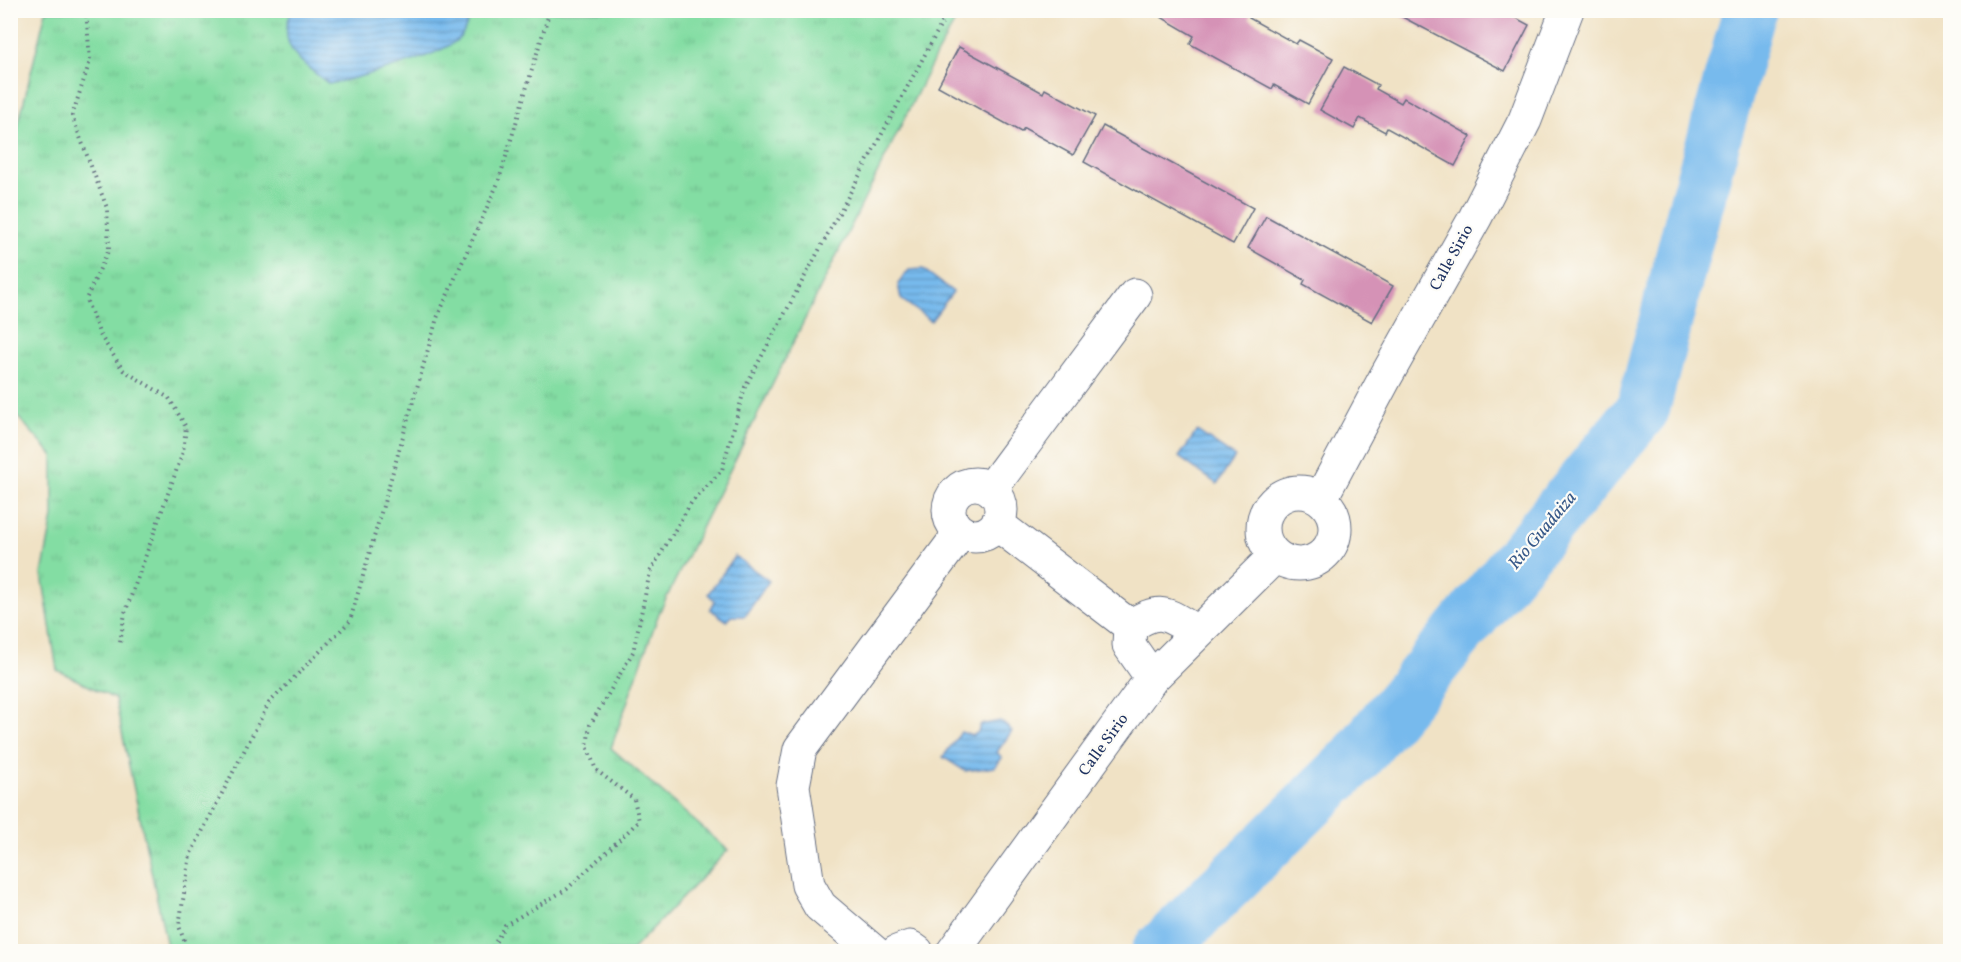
<svg xmlns="http://www.w3.org/2000/svg" width="1961" height="962" font-family="Vollkorn,serif">
  <style>
    .grass { fill: url(#grass-tufts); stroke: #4f8680; stroke-width: 1.5 }
    .water { fill: url(#water-rules); stroke: #4974a6; stroke-width: 1.5 }
    .lines { fill: none; stroke-linecap: round; stroke-linejoin: round }
    .river { stroke: #77baed; stroke-width: 54 }
    .building { fill: #d592b6 }
    .minor-casing { stroke: #666e82; stroke-width: 35 }
    .path { stroke: #666e82; stroke-width: 4; stroke-dasharray: 1.5 4.5; stroke-linecap: butt }
    .minor { stroke: #fff; stroke-width: 33 }
    .labels { text-anchor: middle; dominant-baseline: central; stroke-width: 4.5; stroke-linejoin: round; paint-order: stroke }
    .street-label { font-size: 16px; fill: #1b2f5e; stroke: #fdfcf7 }
    .water-label { font-size: 18px; font-style: italic; fill: #375989; stroke: #fdfcf7 }
  </style>
  <defs>
    <pattern id="grass-tufts" width="24" height="20" patternUnits="userSpaceOnUse" patternTransform="scale(1.5)"><rect width="24" height="20" fill="#83dda3"/><path d="M3 7l-1-3M5 7V3M7 7l1-3M15 17l-1-3M17 17v-4M19 17l1-3" fill="none" stroke="#71be8f"/></pattern>
    <pattern id="water-rules" width="6" height="5" patternUnits="userSpaceOnUse" patternTransform="scale(1.5)"><rect width="6" height="5" fill="#77baed"/><path d="M0 2.5h6" fill="none" stroke="#6198c3"/></pattern>
  </defs>
  <rect width="100%" height="100%" fill="#fdfcf7"/>
  <filter id="ink" filterUnits="userSpaceOnUse"><feTurbulence type="fractalNoise" baseFrequency=".0167" numOctaves="2"/><feDisplacementMap in="SourceGraphic" scale="12" xChannelSelector="R" yChannelSelector="G"/><feConvolveMatrix kernelMatrix="1 2 1 2 8 2 1 2 1" color-interpolation-filters="sRGB"/></filter>
  <filter id="wash" filterUnits="userSpaceOnUse"><feTurbulence type="fractalNoise" baseFrequency=".008" numOctaves="4" result="noise"/><feDisplacementMap in="SourceGraphic" scale="24" xChannelSelector="R" yChannelSelector="G"/><feGaussianBlur stdDeviation="1.35" result="paint"/><feColorMatrix in="noise" values="0 0 0 0 0 0 0 0 0 0 0 0 0 0 0 0 0 1.4 0 .05"/><feComposite in="paint" operator="in"/></filter>
  <g filter="url(#wash)">
    <rect width="100%" height="100%" fill="#f0e2c5"/>
    <path class="grass" d="M46,11H961L935,57L659,613L611,748L728,850L631,951H168L115,699L57,670L42,574L53,517V456L11,409V154Z"/>
    <path class="water" d="M292,11V10L472,11C469,19 466,29 461,36C446,56 356,78 329,84C304,64 274,46 292,11Z
      M923,269L953,292L931,321L901,299L898,284L909,270Z
      M1197,431L1235,457L1217,484L1179,457Z
      M735,556L769,581L745,616H731L727,621L710,609L715,601L708,594Z
      M1000,721L1012,731L997,752L1002,758L995,767L965,771L943,757L961,732L972,736L978,732L980,725Z"/>
    <g class="lines">
      <path class="river" d="M1158,952L1354,760L1643,409L1696,203L1750,10"/>
    </g>
    <g id="blocks">
      <path class="building" d="M1164,10H1243L1251,15L1249,18L1296,44L1299,40L1333,58L1308,104L1274,85L1272,89L1190,44L1194,36L1161,17Z
        M1389,10H1501L1529,25L1505,71Z
        M959,47L1043,93L1045,89L1095,116L1073,155L1024,128L1021,132L938,86Z
        M1344,67L1378,85L1376,89L1401,103L1404,98L1471,136L1455,166L1387,128L1385,132L1360,118L1354,129L1320,110Z
        M1103,126L1253,208L1233,244L1084,162Z
        M1266,216L1393,286L1372,322L1303,284L1305,280L1248,248Z"/>
    </g>
  </g>
  <g filter="url(#ink)">
    <use href="#blocks" fill-opacity="0" stroke="#666e82" stroke-width="1.5"/>
    <g class="lines">
      <defs>
        <path id="minor" d="M949 510a26 26 0 1 1 52 0a26 26 0 1 1-52 0Z
          M991,489L1135,295
          M1263 528a36 36 0 1 1 72 0a36 36 0 1 1-72 0Z
          M1321,498L1385,378L1475,218L1525,120L1567,10
          M997,524L1130,626
          M1152,678L1129,645L1130,626C1163,605 1166,615 1197,632
          M874,952L820,906L808,885L793,786L800,749L961,532
          M897,952L910,947L917,952
          M953,952L1152,678L1275,556"/>
      </defs>
      <use href="#minor" class="minor-casing"/>
      <path class="path" d="M86,10L90,61L72,116L107,208L109,249L86,299L100,335L123,370L169,398L186,427L183,452L125,613L120,643
        M188,952L179,926L190,855L269,703L350,621L437,318L498,183L550,10
        M490,952L505,925L567,889L639,821L634,799L596,770L587,746L590,725L633,652L650,572L691,503L722,470L745,387L949,10"/>
      <use href="#minor" class="minor"/>
    </g>
  </g>
  <g class="labels">
    <g class="street-label">
      <text transform="translate(1452 258) rotate(-61)">Calle Sirio</text>
      <text transform="translate(1104 745) rotate(-54)">Calle Sirio</text>
    </g>
    <g class="water-label">
      <text transform="translate(1543 531) rotate(-50)">Rio Guadaiza</text>
    </g>
  </g>
  <rect width="1961" height="962" fill="none" stroke="#fdfcf7" stroke-width="36"/>
</svg>
